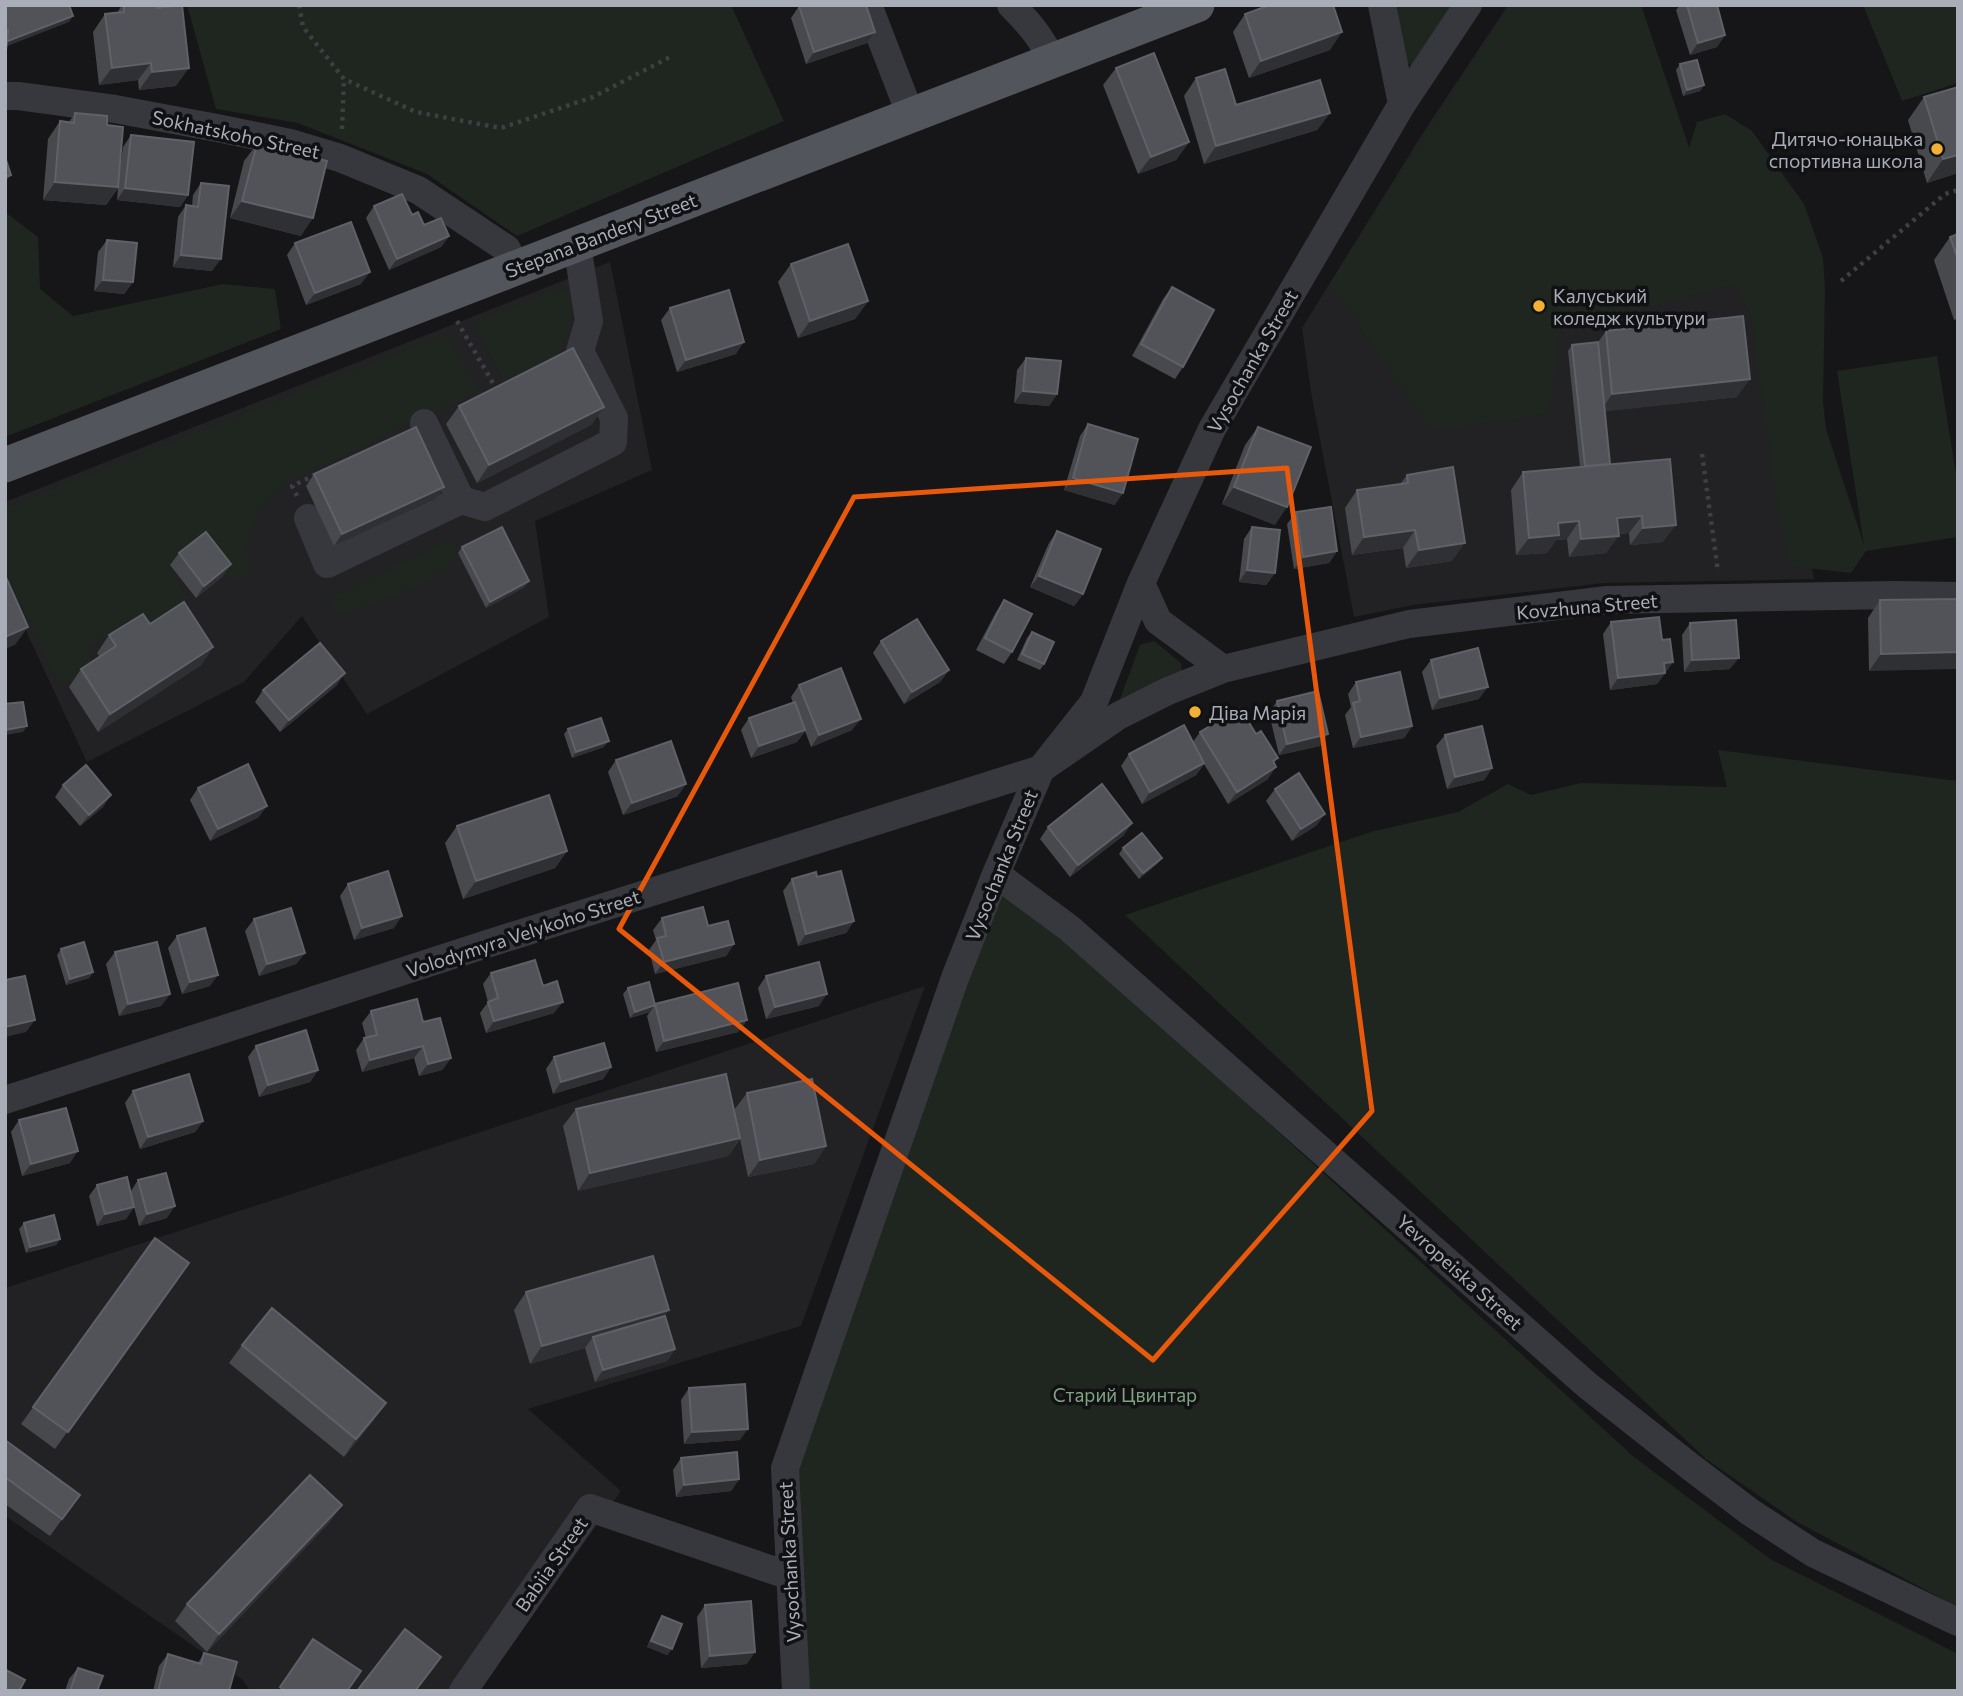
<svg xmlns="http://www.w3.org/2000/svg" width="1963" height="1696" font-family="Commissioner,sans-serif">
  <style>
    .built { fill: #222225 }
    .green { fill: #1e261f }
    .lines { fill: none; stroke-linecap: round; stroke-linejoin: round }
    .path { stroke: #3d3f44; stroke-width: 4.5; stroke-dasharray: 3.5 5; stroke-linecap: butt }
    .minor { stroke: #37383d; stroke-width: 28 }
    .major { stroke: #53555c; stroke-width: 35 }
    .wall { fill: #47494d }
    .shaded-wall { fill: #2f3033 }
    .building { fill: #525359; stroke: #5f6168; stroke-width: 2 }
    .marked { fill: none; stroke: #e8590c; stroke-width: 5; stroke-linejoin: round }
    .poi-dot { fill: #f2b134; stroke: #111113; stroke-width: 2.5 }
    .labels { text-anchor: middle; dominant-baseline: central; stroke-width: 7; stroke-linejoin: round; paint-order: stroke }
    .street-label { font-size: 19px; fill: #a8adb8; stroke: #111113 }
    .poi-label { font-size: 19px; fill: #a8adb8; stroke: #111113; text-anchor: start }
    .park-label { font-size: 19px; fill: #7fa381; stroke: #111113 }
  </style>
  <rect width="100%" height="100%" fill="#161618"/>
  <path class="built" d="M1508,5H1641L1715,224L1756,278L1814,579L1604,583L1413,605L1354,617L1311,392L1302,328L1426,128Z
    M610,262L652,470L535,521L549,617L367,714L302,616L244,682L87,762L5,586V502Z
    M925,986L801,1326L528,1409L621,1491L479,1691H250L243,1680L5,1516V1288Z"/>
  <path class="green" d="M187,5H731L784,121L517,236L427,174L298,123L216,109Z
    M1391,5H1454L1416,63L1411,65L1403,60Z
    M1510,5H1641L1689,148L1697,122L1725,114L1752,131L1804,204L1823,258L1825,288L1823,402L1826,429L1864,545L1837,371L1937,356L1958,486V537L1866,551L1851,573L1790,566L1779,512L1751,316L1736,284L1559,330L1549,414L1430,430L1330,283Z
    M1863,5H1958V83L1902,101Z
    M5,212L38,237L40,289L73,316L223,284L275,289L281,329L5,437Z
    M559,288L570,295L573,318L560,353L505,382L473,324Z
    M446,334L479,391L291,480L259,513L245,546L250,568L243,580L171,565L186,599L179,610L144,628L131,618L87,648L92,662L60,687L5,569V508Z
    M451,539L458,553L453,564L420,585L346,614L334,610V596Z
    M1154,641L1181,663L1182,672L1120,699L1140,645Z
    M1718,750L1958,781V1607L1797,1522L1706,1459L1125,915L1374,831L1458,812L1508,784L1531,795L1581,783L1727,787Z
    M996,874L1634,1457L1770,1559L1958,1654V1691H796L785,1468Z"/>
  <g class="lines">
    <path class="path" d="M299,5L303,27L344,79L416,112L501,128L593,97L672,56
      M342,129L344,79
      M1841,281L1945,194L1958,190
      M457,321L498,392
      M1702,454L1718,572
      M297,496L292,486L315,475"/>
    <path class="minor" d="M868,5L911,116
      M1011,5C1029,23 1042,38 1052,61
      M1382,5L1402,104
      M5,96H18L115,109L217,128L290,143L340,158L418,190L507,249L514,267
      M424,423L461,500L485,507L613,442L614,418L580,351L589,321L577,245
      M308,518L327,564L461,500
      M1141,583L1158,621L1223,669
      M996,874L1069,928L1587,1385L1692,1468L1750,1512L1813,1553L1958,1622
      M5,1100L490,943L1041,769L1118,716L1168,691L1223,669L1409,624L1607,600L1895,595L1958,596
      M463,1691L590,1508L790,1576
      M796,1691L785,1468L955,978L996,874L1041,769L1094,702L1141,583L1212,429L1402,104L1468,5"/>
    <path class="major" d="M5,465L1197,5"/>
  </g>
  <path class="wall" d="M122,5H156L176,86L139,90L138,80L99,85L93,32L105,14L117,13Z
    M1680,5H1717L1725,35L1717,47L1690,55L1676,10Z
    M799,6L875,32L867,43L806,64L791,18Z
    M1245,14L1330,50L1249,78L1233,32Z
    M1680,64L1704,85L1700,91L1683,96L1676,70Z
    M1116,68L1189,142L1176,160L1138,174L1103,85Z
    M1196,78L1236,105L1330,113L1317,130L1204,164L1184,96Z
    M1924,97L1958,173L1927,183L1908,120Z
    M75,113L107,125L119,176L123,147L131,135L188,195L180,207L117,200L118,188L106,205L43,200L48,139L60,121L69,122Z
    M257,144L301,236L230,218L244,161Z
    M201,183L212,271L173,267L178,217L186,205L192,206L193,195Z
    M374,206L412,215L424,225L449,236L441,247L389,270L366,218Z
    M1958,234V319L1954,320L1934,260L1950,237Z
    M107,240L133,282L124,294L94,291L98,252Z
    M295,243L361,284L306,305L287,255Z
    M791,264L868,301L855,319L798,338L778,282Z
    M1172,287L1183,367L1175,379L1132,356L1163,299Z
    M670,308L736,354L677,372L661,320Z
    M1606,331L1737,397L1605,411L1610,464L1663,542L1630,545L1629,533L1619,534L1606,553L1569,557L1567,539L1556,540L1547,553L1516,555L1511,490L1523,472L1580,467L1568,351L1572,345L1598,342Z
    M1026,358L1057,394L1049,406L1014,403L1017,370Z
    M459,406L604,407L591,425L477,483L446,424Z
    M1088,424L1115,505L1064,490L1080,436Z
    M1258,427L1275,525L1222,504L1245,445Z
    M314,474L444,487L436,499L334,546L306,486Z
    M1407,475L1452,561L1406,568L1403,548L1352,555L1345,508L1357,490L1400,484Z
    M1296,512L1337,551L1329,563L1294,569L1287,524Z
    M1252,527L1275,573L1266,585L1239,582L1244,539Z
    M1057,531L1083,594L1074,606L1030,587L1049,543Z
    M462,547L525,587L486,608L458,553Z
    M179,553L223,576L196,598L170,565Z
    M1958,599L1869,671L1868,618L1880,600Z
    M1004,600L1012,652L1004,664L976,650L996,612Z
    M1611,622L1662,640L1673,662L1657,684L1610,690L1603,634Z
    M1690,623L1730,669L1684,672L1682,635Z
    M150,624L213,647L201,665L98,732L69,687L81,669L100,657L97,653L109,635Z
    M1032,632L1044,664L1040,670L1017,660L1027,638Z
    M881,641L949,670L940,682L904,704L873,653Z
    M1431,660L1479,699L1432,710L1422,672Z
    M1356,682L1412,726L1404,738L1353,748L1345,715L1351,707L1348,694Z
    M337,685L280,732L255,702L263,690Z
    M799,685L852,730L811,747L805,731L797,742L751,758L741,730L749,718L793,703L791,697Z
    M1277,701L1320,746L1279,755L1269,713Z
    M568,729L604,747L572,758L564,734Z
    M1200,732L1256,734L1278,758L1274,763L1268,779L1228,804L1204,764L1196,775L1142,804L1121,766L1129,754L1193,742Z
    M1445,735L1492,768L1484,780L1447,789L1436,746Z
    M616,760L678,796L623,815L608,772Z
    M63,785L103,807L80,826L55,797Z
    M198,788L259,817L210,841L190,800Z
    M1275,789L1317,825L1292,841L1266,801Z
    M457,826L567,851L555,868L463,899L445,843Z
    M1048,827L1124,835L1070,877L1040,839Z
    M1123,848L1162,858L1157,864L1139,879L1119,854Z
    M817,877L854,921L846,933L798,946L783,891L792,879Z
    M348,884L394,928L354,940L340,896Z
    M662,918L708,926L734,944L726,956L655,974L649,950L656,940L653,930Z
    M254,919L305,953L296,964L259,976L245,931Z
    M177,936L210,986L182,994L168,948Z
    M61,949L93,972L89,978L66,985L57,955Z
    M115,952L170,994L161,1006L119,1016L106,964Z
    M491,973L543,986L554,1013L486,1033L480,1013L488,1002L483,984Z
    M766,976L819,1006L766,1019L758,988Z
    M628,988L655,1004L747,1020L738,1032L656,1052L647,1016L650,1012L630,1018L623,994Z
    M371,1011L423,1022L451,1058L442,1070L419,1076L414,1058L362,1072L356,1050L364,1038H366L362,1023Z
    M256,1046L318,1070L310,1082L259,1097L248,1057Z
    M554,1057L611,1067L603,1079L553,1094L546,1069Z
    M133,1091L203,1121L195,1132L140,1149L125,1103Z
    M747,1093L826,1146L814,1164L748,1177L740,1139L728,1156L578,1191L563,1126L576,1109L734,1110Z
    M19,1120L70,1163L22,1176L11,1132Z
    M138,1180L167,1218L139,1226L134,1207L126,1219L97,1226L89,1196L97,1185L131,1191Z
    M24,1223L60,1239L56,1245L26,1253L19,1229Z
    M155,1238L189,1263L55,1449L21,1424Z
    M526,1292L665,1316L675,1349L667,1361L595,1382L585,1348L530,1364L514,1310Z
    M242,1345L374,1420L344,1457L229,1363Z
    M689,1388L740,1440L684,1444L681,1400Z
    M5,1440L80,1495L50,1536L5,1504Z
    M681,1458L739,1479L731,1491L676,1497L673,1470Z
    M342,1505L329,1523L207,1652L175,1621L187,1604Z
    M705,1605L747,1664L701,1668L697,1617Z
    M662,1616L672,1649L667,1655L647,1647L658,1622Z
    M204,1653L229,1691H153L159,1666L168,1654L198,1663Z
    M78,1668L97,1691H65L69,1679Z"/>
  <path class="shaded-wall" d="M73,16L69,22L5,47L8,41Z
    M875,32L867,43L806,64L814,52Z
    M1342,32L1330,50L1249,78L1261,61Z
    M1725,35L1717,47L1690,55L1698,43Z
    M151,63L138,80L99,85L112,68Z
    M189,68L176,86L139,90L152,72Z
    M1704,85L1700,91L1683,96L1687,90Z
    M1330,113L1317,130L1204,164L1216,146Z
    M1189,142L1176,160L1138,174L1151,157Z
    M1958,155V173L1927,183L1943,159Z
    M11,175L5,183V177Z
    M55,182L118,187L106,205L43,200Z
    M125,188L188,195L180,207L117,200Z
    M242,201L313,218L301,236L230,218Z
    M449,236L441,247L389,270L397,259Z
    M181,255L221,259L212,271L173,267Z
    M370,272L361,284L306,305L315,293Z
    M103,280L133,282L124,294L94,291Z
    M868,301L855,319L798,338L810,321Z
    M744,342L736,354L677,372L686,360Z
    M1750,379L1737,397L1600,412L1612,394Z
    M1023,391L1057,394L1049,406L1014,403Z
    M604,407L591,425L477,483L489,465Z
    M1073,478L1123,493L1115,505L1064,490Z
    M444,487L436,499L334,546L342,534Z
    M1234,487L1287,507L1275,525L1222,504Z
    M1642,516L1629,533L1605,535L1617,518Z
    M1579,521L1567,539L1556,540L1547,553L1516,555L1529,538L1558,523Z
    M1676,525L1663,542L1630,545L1643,528Z
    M1415,530L1403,548L1352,555L1364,537Z
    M1619,536L1606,553L1569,557L1581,539Z
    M1465,543L1452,561L1406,568L1419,550Z
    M1337,551L1329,563L1294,569L1303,557Z
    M231,564L223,576L196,598L204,586Z
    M1247,570L1275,573L1266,585L1239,582Z
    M1039,576L1083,594L1074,606L1030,587Z
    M529,581L525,587L486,608L490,602Z
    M28,627L15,645L5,649V637Z
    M213,647L201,665L98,732L110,714Z
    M1958,652V669L1869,671L1881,654Z
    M1739,658L1730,669L1684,672L1692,660Z
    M1673,662L1657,684L1610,690L1618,678L1664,663Z
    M949,670L940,682L904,704L912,692Z
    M345,673L337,685L280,732L289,720Z
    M1488,687L1479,699L1432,710L1440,698Z
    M861,719L852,730L811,747L819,735Z
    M27,726L23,732L5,735V730Z
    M1412,726L1404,738L1353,748L1361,737Z
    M805,730L797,742L751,758L759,746Z
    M1328,734L1320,746L1279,755L1287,744Z
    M609,741L604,747L572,758L576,752Z
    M1204,763L1196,775L1142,804L1150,792Z
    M1276,767L1268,779L1228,804L1237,792Z
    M1492,768L1484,780L1447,789L1455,777Z
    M686,784L678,796L623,815L632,803Z
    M111,795L103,807L80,826L89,815Z
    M267,806L259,817L210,841L218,829Z
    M1325,814L1317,825L1292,841L1301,829Z
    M1132,823L1124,835L1070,877L1078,865Z
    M567,851L555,868L463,899L476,881Z
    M1162,858L1157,864L1139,879L1143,873Z
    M402,916L394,928L354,940L362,928Z
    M854,921L846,933L798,946L806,934Z
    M734,944L726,956L655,974L664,962Z
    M305,953L296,964L259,976L267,964Z
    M93,972L89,978L66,985L70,979Z
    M218,975L210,986L182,994L190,982Z
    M170,994L161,1006L119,1016L128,1004Z
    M827,994L819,1006L766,1019L775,1007Z
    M563,1002L554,1013L486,1033L494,1021Z
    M654,1006L650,1012L630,1018L635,1012Z
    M35,1020L26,1032L5,1037V1027Z
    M747,1020L738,1032L656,1052L664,1041Z
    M423,1046L414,1058L362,1072L370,1060Z
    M451,1058L442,1070L419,1076L428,1064Z
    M611,1067L603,1079L553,1094L561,1082Z
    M318,1070L310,1082L259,1097L268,1085Z
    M203,1121L195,1132L140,1149L148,1137Z
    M740,1138L728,1156L578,1191L590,1173Z
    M826,1146L814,1164L748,1177L760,1160Z
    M78,1151L70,1163L22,1176L31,1164Z
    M175,1206L167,1218L139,1226L147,1214Z
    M134,1207L126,1219L97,1226L105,1214Z
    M60,1239L56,1245L26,1253L30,1247Z
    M669,1310L657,1328L593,1337L585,1348L530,1364L542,1346Z
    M675,1349L667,1361L595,1382L603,1370Z
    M386,1403L374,1420L344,1457L356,1439Z
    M748,1429L740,1440L684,1444L692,1432Z
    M739,1479L731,1491L676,1497L684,1485Z
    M342,1505L329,1523L207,1652L219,1634Z
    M651,1641L672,1649L667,1655L647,1647Z
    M755,1652L747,1664L701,1668L710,1656Z"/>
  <path class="building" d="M5,5H69L73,16L8,41L7,38L8,30H5Z
    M124,5H156L157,8L182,5L189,68L152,72L151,63L112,68L105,14L124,12Z
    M801,5H866L875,32L814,52L799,6Z
    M1270,5H1333L1342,32L1261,61L1245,14Z
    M1687,5H1717L1725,35L1698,43Z
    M5,30H8L5,61Z
    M1154,53L1189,142L1151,157L1116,68Z
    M1697,60L1704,85L1687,90L1680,64Z
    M1225,69L1236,105L1320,80L1330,113L1216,146L1196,78Z
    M1958,87V155L1943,159L1924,97Z
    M75,113L107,116V125L123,127L118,187L55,182L60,121L74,123Z
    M131,135L194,142L188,195L125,188Z
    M257,144L327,161L313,218L242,201Z
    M5,157L11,175L5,177Z
    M201,183L229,186L221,259L181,255L186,205L198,207Z
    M402,194L412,215L418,212L424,225L441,218L449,236L397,259L374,206Z
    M351,222L370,272L315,293L295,243Z
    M1958,234V259L1950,237Z
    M107,240L137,243L133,282L103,280Z
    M848,244L868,301L810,321L791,264Z
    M1172,287L1214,310L1183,367L1141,344Z
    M729,290L744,342L686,360L670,308Z
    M1743,316L1750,379L1612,394L1606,331Z
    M1598,342L1610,464L1585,466L1572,345Z
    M573,348L604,407L489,465L459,406Z
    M1026,358L1061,361L1057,394L1023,391Z
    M1088,424L1138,439L1123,493L1073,478Z
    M416,427L444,487L342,534L314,474Z
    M1258,427L1311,447L1287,507L1234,487Z
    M1670,459L1676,525L1643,528L1642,516L1617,518L1619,536L1581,539L1579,521L1558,523L1559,535L1529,538L1523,472Z
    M1453,467L1465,543L1419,550L1415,530L1364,537L1357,490L1408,483L1407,475Z
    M1331,507L1337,551L1303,557L1296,512Z
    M502,527L529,581L490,602L462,547Z
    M1252,527L1280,530L1275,573L1247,570Z
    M1057,531L1101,549L1083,594L1039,576Z
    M206,532L231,564L204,586L179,553Z
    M5,575L28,627L5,637Z
    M1958,599V652L1881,654L1880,600Z
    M1004,600L1032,614L1012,652L985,638Z
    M184,602L213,647L110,714L81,669L116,646L109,635L143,614L150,624Z
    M1659,617L1662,640L1670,639L1673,662L1664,663L1665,673L1618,678L1611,622Z
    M917,619L949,670L912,692L881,641Z
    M1736,620L1739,658L1692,660L1690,623Z
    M1032,632L1054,642L1044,664L1022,654Z
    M320,643L345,673L289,720L263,690Z
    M1478,648L1488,687L1440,698L1431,660Z
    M841,668L861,719L819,735L799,685Z
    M1400,672L1412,726L1361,737L1353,703L1360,701L1356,682Z
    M1318,691L1328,734L1287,744L1277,701Z
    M23,702L27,726L5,730V704Z
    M795,702L805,730L759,746L749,718Z
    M1240,708L1256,734L1261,731L1278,758L1273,761L1276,767L1237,792L1200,732Z
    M601,718L609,741L576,752L568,729Z
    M1184,725L1204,763L1150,792L1129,754Z
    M1482,726L1492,768L1455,777L1445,735Z
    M671,741L686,784L632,803L616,760Z
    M248,764L267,806L218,829L198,788Z
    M86,765L111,795L89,815L63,785Z
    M1299,773L1325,814L1301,829L1275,789Z
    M1102,784L1132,823L1078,865L1048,827Z
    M549,795L567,851L476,881L457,826Z
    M1142,833L1162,858L1143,873L1123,848Z
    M388,871L402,916L362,928L348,884Z
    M841,871L854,921L806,934L792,879L816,872L817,877Z
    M703,907L708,926L728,921L734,944L664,962L657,938L666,936L662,918Z
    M291,908L305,953L267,964L254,919Z
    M205,928L218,975L190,982L177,936Z
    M84,942L93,972L70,979L61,949Z
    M157,942L170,994L128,1004L115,952Z
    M535,960L543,986L557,981L563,1002L494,1021L488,1002L498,998L491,973Z
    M819,962L827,994L775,1007L766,976Z
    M25,976L35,1020L5,1027V980Z
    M649,982L655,1005L635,1012L628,988Z
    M738,983L747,1020L664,1041L655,1004Z
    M417,999L423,1022L440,1018L451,1058L428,1064L423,1046L370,1060L364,1038L377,1035L371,1011Z
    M306,1030L318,1070L268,1085L256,1046Z
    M604,1043L611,1067L561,1082L554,1057Z
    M189,1074L203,1121L148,1137L133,1091Z
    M726,1074L740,1138L590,1173L576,1109Z
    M812,1079L826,1146L760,1160L747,1093Z
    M66,1108L78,1151L31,1164L19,1120Z
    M166,1173L175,1206L147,1214L138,1180Z
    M127,1177L134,1207L105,1214L97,1185Z
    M54,1215L60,1239L30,1247L24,1223Z
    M155,1238L189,1263L68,1432L33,1407Z
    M653,1256L669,1310L542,1346L526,1292Z
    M272,1308L386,1403L356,1439L242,1345Z
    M665,1316L675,1349L603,1370L593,1337Z
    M745,1384L748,1429L692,1432L689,1388Z
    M5,1440L80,1495L62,1519L5,1477Z
    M737,1452L739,1479L684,1485L681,1458Z
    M310,1475L342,1505L219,1634L187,1604Z
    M751,1601L755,1652L710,1656L705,1605Z
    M662,1616L682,1624L672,1649L651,1641Z
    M405,1629L441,1657L415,1691H357Z
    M313,1639L361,1671L347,1691H285L280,1687Z
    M204,1653L237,1662L229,1691H158L168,1654L201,1664Z
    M78,1668L103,1676L97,1691H70Z
    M6,1670L25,1680L19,1691H5V1672Z"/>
  <path class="marked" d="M1287,468L1372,1111L1153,1360L619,929L854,497Z"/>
  <g class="poi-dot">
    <circle cx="1937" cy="149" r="7"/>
    <circle cx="1539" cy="306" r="7"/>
    <circle cx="1195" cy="712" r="7"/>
  </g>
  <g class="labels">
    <g class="street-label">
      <text transform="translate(236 134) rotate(12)">Sokhatskoho Street</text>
      <text transform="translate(601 235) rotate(-21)">Stepana Bandery Street</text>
      <text transform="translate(1252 361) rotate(-60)">Vysochanka Street</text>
      <text transform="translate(1587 606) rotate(-5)">Kovzhuna Street</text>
      <text transform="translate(1001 865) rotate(-68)">Vysochanka Street</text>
      <text transform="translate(523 933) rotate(-18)">Volodymyra Velykoho Street</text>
      <text transform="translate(1460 1272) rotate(42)">Yevropeiska Street</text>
      <text transform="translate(789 1562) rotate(-93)">Vysochanka Street</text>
      <text transform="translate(551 1564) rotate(-55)">Babiia Street</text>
    </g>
    <g class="poi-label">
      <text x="1923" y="138" text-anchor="end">Дитячо-юнацька<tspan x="1923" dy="22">спортивна школа</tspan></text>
      <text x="1553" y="295">Калуський<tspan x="1553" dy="22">коледж культури</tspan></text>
      <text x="1209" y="712">Діва Марія</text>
    </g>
    <g class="park-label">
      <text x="1125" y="1394">Старий Цвинтар</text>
    </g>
  </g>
  <rect width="1963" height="1696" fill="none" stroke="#a8adb8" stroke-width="14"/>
</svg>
